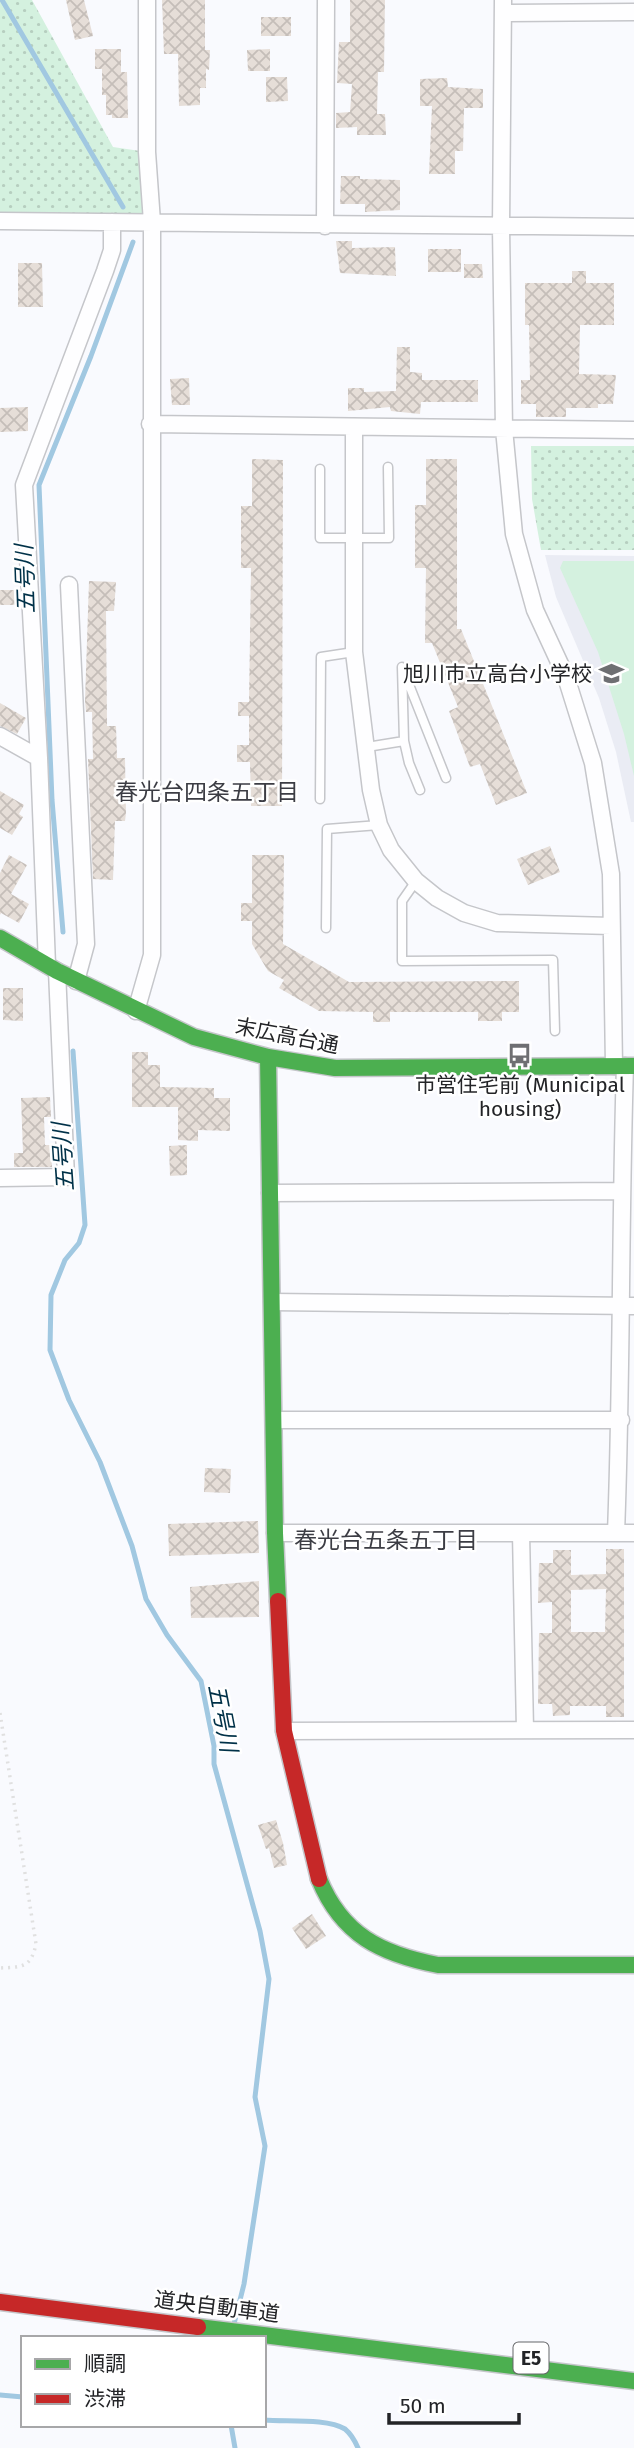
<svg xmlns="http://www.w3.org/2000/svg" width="634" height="2448" font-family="'Fira Sans','Noto Sans JP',sans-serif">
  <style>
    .built { fill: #eaecf4 }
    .grass { fill: url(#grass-dots) }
    .pitch { fill: #d4f1df }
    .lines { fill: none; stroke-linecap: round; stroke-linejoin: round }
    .stream { stroke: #a1c8e1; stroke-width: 5 }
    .building { fill: url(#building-cross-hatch); fill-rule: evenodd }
    .lane-casing { stroke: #c5c6ca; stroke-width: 11 }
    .street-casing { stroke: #c5c6ca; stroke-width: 19 }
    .fast-casing { stroke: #c5c6ca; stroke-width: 19 }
    .jam-casing { stroke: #c5c6ca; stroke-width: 19 }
    .path { stroke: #e0e0e0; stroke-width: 3.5; stroke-dasharray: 2 5; stroke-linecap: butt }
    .lane { stroke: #fefeff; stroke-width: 8 }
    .street { stroke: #fefeff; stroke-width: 16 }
    .fast { stroke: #4caf50; stroke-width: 16 }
    .jam { stroke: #c62828; stroke-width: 16 }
    .labels { text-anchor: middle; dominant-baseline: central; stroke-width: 5; stroke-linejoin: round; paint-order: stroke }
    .shield { fill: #fff; stroke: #656668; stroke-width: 2 }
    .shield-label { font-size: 19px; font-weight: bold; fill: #232427 }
    .poi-label { font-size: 21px; fill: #232427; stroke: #fff; text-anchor: end }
    .street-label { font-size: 21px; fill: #232427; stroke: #fff }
    .water-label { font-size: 23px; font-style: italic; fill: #003148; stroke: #fff }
    .neighbourhood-label { font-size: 23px; fill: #3c3d44; stroke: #fff }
  </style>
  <defs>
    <pattern id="grass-dots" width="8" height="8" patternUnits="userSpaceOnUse" patternTransform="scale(1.75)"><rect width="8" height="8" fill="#d4f1df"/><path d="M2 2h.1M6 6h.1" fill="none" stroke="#b6cebf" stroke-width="1.8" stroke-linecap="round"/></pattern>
    <pattern id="building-cross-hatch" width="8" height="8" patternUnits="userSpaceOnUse" patternTransform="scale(1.75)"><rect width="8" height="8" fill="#e6ded8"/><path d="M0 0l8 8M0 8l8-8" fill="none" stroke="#c5beb9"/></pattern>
  </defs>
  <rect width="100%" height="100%" fill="#f9fafe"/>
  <path class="built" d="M545,555L634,556V822H631L616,752L599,698L556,597Z"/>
  <path class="grass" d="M0,0H32L113,147L147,152L152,222H0Z
    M531,446H634V550H541L532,499Z"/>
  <path class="pitch" d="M563,561H634V776L624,734L598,652L560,568Z"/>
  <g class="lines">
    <path class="stream" d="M2,0L123,207
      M63,932L52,800L39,485L91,356L133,242
      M73,1051L85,1225L79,1243L65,1260L51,1295L50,1350L69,1400L100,1462L132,1546L146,1599L167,1635L201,1681L214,1746V1764L260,1931L269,1979L255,2097L265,2146L244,2284L234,2324
      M0,2395L23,2397
      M264,2420C286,2422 327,2418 345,2429C351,2434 355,2441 358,2448
      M231,2425L235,2448"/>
  </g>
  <path class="building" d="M66,0H84L93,36L75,40Z
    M162,0H205V50H210L209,70L206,69V88H200V105L179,106L178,54H164Z
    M350,0H385L384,72H378L377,114H385L386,135H357V127L336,128V113L350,112L352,84L337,83L339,42H350Z
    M261,17H291V36H261Z
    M95,49H121V72H127L128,118H112V115H106V95H102V69H95Z
    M270,49V71H248L247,50Z
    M266,77H287L288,101L266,102Z
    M447,78L448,87L483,89V108H464L463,151H455V174H429L432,106H420V79Z
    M341,176H360V179L400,180V210L365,212V204H340Z
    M336,241H352V248L395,247L396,276L340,273Z
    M428,249H461V272H428Z
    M18,263H42L43,307H18Z
    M464,264H482L483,278H464Z
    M572,271H586V283H614V325H580L579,374L616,375L613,404H598V408H566V417H536V404H521V380H530L529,325H525V283H572Z
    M397,347H410V372L422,373V380H478V402H421L420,414L391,411L390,407L348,411V388H364V392L396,391Z
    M189,378L190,405H172L170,379Z
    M28,407V431L0,432V408Z
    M252,459L283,460L282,806H251L250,762H237V745H249V716H238V702H249L251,568H241V506H252Z
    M426,459H457V629H461L527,793L496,805L480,764L470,767L449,711L458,707L432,643H425L426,568H415V505H426Z
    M89,581L116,582L114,611H106L107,726H116L117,758H125L126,813L125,821H115L113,880L93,879L88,759H93L92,712H86L85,701Z
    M0,590H17V605H0Z
    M0,703L26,718L17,734L0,726Z
    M0,791L24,805L19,814L23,817L12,835L0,828Z
    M550,846L560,872L528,885L517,859Z
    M9,855L27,865L11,894L29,904L19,923L1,913L0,915V873Z
    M252,855H284L283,944L349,982L519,981V1012H502V1021H478V1012H390V1022H373V1012L319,1011L279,988L284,980L268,971L252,944V921H241V903H252Z
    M3,988H23V1021L3,1020Z
    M132,1052H148V1065H160V1087L214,1088V1098H230V1131L198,1130V1141L178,1140V1107H132Z
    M50,1097L51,1117H44L45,1145H51L52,1167H14V1153H23L21,1098Z
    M187,1145V1175L170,1176L169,1146Z
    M205,1468L231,1469L230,1493L204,1492Z
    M258,1521L259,1553L169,1556L168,1524Z
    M606,1549H624V1717H606V1706H570V1715L553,1716L552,1704H538L539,1633H552V1602L538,1603L539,1563H553V1550H571V1575L606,1574ZM606,1589L605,1632H571V1590Z
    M259,1581V1617L191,1618L190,1587Z
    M276,1820L283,1843L287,1865L274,1868L269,1848L266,1849L258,1825Z
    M312,1914L326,1936L306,1949L292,1928Z"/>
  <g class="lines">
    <defs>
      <path id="lane" d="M320,469V538H389L388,467
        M404,741L409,763L420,790
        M367,747L404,741L402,667L446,778
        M320,799L321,657L354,652
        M416,881L402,901V961L553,960L555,1031
        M326,928L327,829L379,825"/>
      <path id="street" d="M503,0L501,227L504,429L514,534L535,610L566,677L593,763L611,874L614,1066
        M503,13L634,12
        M0,221L634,227
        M325,226L326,0
        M150,424L634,430
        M354,427V652L371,790L379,825L391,850L416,881L437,898L464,913L497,923L611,926
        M69,585L86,944L76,981
        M0,736L39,758
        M47,965L39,758L24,485L105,271L112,250V222
        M136,1011L152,955V222L147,152V0
        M0,1178L66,1177L57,971
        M270,1193L621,1191
        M272,1302L634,1306
        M274,1420H621
        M275,1533H634
        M521,1533L525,1730
        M616,1533C622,1377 620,1222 625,1066
        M284,1731L634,1730"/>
      <path id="fast" d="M0,938L57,971L194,1037L268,1057L335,1068L634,1066
        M268,1057L275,1533L278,1601
        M319,1879C342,1935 381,1954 438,1965H634
        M198,2327L634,2381"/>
      <path id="jam" d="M278,1601L284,1731L319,1879
        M0,2302L198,2327"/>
    </defs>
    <use href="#lane" class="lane-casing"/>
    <use href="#street" class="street-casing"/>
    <use href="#fast" class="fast-casing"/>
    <use href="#jam" class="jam-casing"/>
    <path class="path" d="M0,1713L36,1944C31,1968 22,1967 0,1968"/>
    <use href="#lane" class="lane"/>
    <use href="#street" class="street"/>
    <use href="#fast" class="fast"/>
    <use href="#jam" class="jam"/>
  </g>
  <defs>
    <symbol id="school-bare" viewBox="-9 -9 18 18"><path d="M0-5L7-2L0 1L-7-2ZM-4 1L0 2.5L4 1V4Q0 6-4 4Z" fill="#6e6f72" stroke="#fff" stroke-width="2.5" paint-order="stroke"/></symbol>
    <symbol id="bus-bare" viewBox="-9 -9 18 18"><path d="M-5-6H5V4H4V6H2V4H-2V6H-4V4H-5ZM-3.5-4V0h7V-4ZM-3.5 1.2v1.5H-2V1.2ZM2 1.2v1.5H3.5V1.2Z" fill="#6e6f72" stroke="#fff" stroke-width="2.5" paint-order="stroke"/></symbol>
  </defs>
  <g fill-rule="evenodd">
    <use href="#school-bare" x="594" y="656" width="35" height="35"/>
    <use href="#bus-bare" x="502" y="1038" width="35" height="35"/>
  </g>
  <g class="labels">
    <rect class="shield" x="513.5" y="2342.5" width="35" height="31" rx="5"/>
    <g class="shield-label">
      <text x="531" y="2358">E5</text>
    </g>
    <g class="poi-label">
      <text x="592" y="674">旭川市立高台小学校</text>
      <text x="520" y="1085" text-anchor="middle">市営住宅前 (Municipal<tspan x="520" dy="24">housing)</tspan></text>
    </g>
    <g class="street-label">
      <text transform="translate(287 1036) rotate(11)">末広高台通</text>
      <text transform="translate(217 2307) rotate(7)">道央自動車道</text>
    </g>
    <g class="water-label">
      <text transform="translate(25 579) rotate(-92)">五号川</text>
      <text transform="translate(63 1157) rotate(-94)">五号川</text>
      <text transform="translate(223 1718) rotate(79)">五号川</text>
    </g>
    <g class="neighbourhood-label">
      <text x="207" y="792">春光台四条五丁目</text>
      <text x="386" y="1540">春光台五条五丁目</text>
    </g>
  </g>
  <rect x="21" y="2336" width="245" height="91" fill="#ffffff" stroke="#a7a7a9" stroke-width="2"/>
  <rect x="35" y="2359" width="35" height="10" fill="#4caf50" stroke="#a7a7a9" stroke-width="2"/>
  <text x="84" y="2371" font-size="21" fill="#232427">順調</text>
  <rect x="35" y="2394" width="35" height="10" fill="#c62828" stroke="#a7a7a9" stroke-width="2"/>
  <text x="84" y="2406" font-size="21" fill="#232427">渋滞</text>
  <path d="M389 2413v10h130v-10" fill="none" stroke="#232427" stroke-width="3.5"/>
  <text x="400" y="2413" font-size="21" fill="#232427" stroke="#ffffff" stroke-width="5" paint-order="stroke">50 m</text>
</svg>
